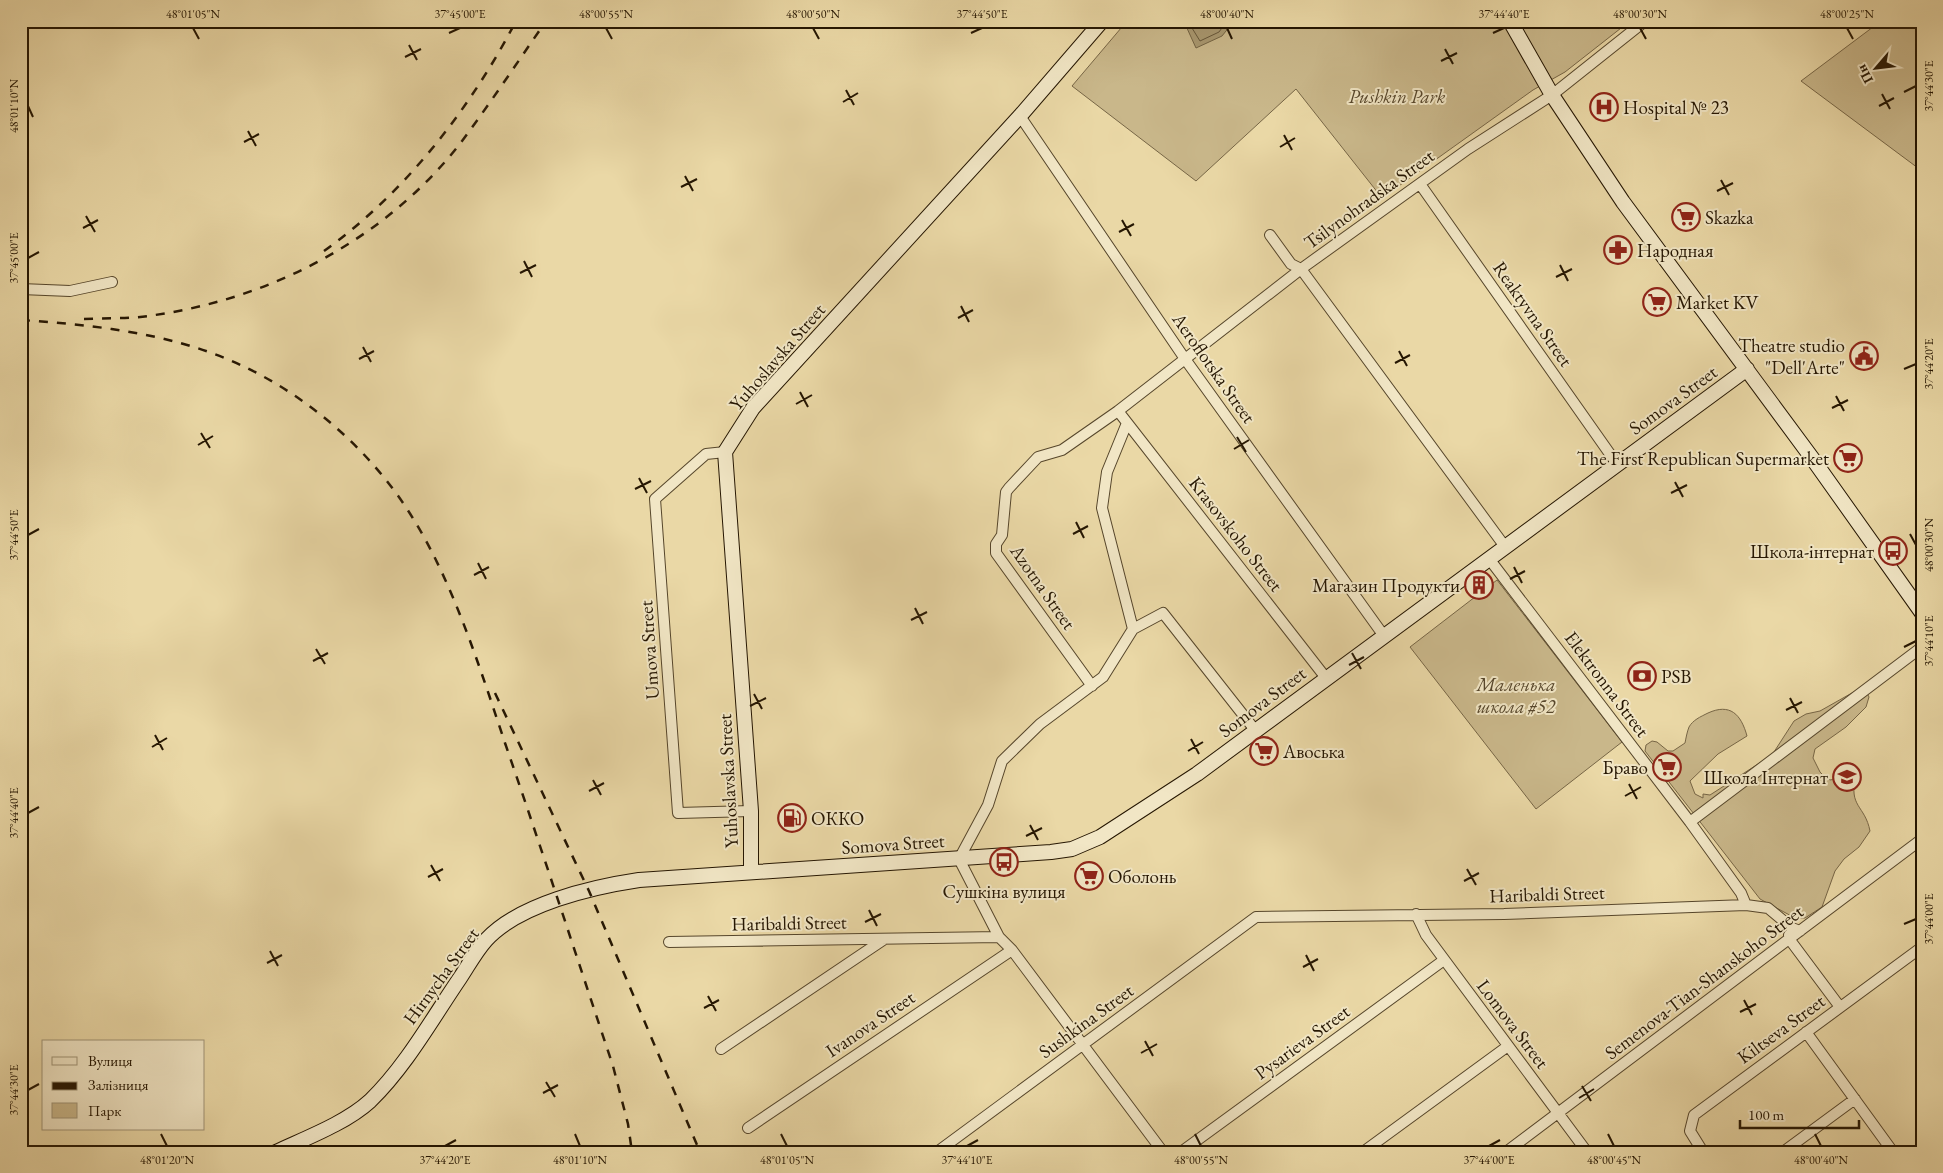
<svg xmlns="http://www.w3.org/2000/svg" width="1943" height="1173" font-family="'EB Garamond',serif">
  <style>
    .green { fill: #c9b78a; stroke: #776646 }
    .water { fill: #a7966e; stroke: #736343 }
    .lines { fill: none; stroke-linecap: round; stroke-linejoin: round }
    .shore { stroke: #665638; stroke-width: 1 }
    .street-casing { stroke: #56462b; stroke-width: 12 }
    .secondary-casing { stroke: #251602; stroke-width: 16 }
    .street { stroke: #f1e6c5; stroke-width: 10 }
    .secondary { stroke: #f1e6c5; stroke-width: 14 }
    .rail { stroke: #251602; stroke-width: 2.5; stroke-dasharray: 9 9; stroke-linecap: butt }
    .ticks { fill: none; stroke: #251602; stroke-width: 2 }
    .labels { text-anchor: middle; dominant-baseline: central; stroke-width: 4; stroke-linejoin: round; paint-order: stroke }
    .park-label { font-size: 19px; font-style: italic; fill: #56462b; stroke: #f1e6c5 }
    .poi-label { font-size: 19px; fill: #251602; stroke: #f1e6c5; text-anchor: start }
    .street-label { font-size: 19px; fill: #251602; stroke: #f1e6c5 }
    .neatline { fill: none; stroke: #251602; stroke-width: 2 }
    .ticks-label { font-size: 12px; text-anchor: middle; fill: #251602 }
  </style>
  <rect width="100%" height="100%" fill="#ead8a6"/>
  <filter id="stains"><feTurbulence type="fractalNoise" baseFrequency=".004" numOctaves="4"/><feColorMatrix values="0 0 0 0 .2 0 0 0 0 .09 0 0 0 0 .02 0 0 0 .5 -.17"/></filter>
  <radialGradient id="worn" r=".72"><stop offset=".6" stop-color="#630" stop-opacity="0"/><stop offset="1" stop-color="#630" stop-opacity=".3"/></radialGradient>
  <path class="green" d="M1127,21H1630L1565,72L1533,90L1382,198L1296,89L1196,181L1072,86Z
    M1881,21H1922V171L1801,81Z
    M1497,580L1622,742L1536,809L1410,647Z
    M1859,689L1867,693L1869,697L1866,707L1846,727L1815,749L1813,758L1820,772L1827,779L1831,780L1844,773L1854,772L1856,776C1848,807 1865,805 1870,831L1859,847L1844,859L1835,871L1822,907L1805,918H1795L1760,899L1645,751L1646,745L1652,741L1657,742L1668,751H1673L1685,743C1686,738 1687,732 1689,727C1693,720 1700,717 1708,713C1730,703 1741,714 1747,736L1718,754L1690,781L1695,794L1703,798V794L1710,795L1772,755L1794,721L1806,714L1820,711Z"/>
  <path class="water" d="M1189,21H1234L1222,36L1196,48L1186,26Z"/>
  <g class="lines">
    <path class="shore" d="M1193,21L1192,28L1200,41L1219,32L1227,21"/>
    <defs>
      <path id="street" d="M1020,116L1185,359L1384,636
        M1420,184L1617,464
        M1270,235L1291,264L1301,269L1506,548
        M21,289L70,291L112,282
        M1118,411L1326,678
        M1127,423L1107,472L1102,508L1133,629
        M725,452L706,454L655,499L678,813L751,811
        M1490,560L1690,822L1741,893L1746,905
        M1092,686L996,553V544L1002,535L1006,492L1009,488L1038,457L1062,450L1118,411L1301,269L1468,149L1552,95L1645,21
        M1690,822L1922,647
        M1416,914L1426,935L1587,1152
        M1789,935L1790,940L1840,1007
        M669,942L999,937
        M1806,1032L1893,1152
        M721,1049L883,940
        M748,1128L1012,950
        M937,1152L1256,917L1504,914L1746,905L1768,908L1792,928L1800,931
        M1163,1152L1012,950L999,937L959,859L988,805L1002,761L1040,724L1103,677L1133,629L1163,613L1255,730
        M1181,1152L1444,960
        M1363,1152L1508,1046
        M1506,1152L1922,839
        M1703,1152L1690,1131L1694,1115L1922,947
        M1783,1152L1855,1099"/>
      <path id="secondary" d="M1510,21L1552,95L1623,202L1812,458L1922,613
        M751,872V811L725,452L753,408L1020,116L1102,21
        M276,1152C306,1138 346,1123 370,1101C406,1066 432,1019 460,978C468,966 476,951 486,940C519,904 592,887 639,880L1051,852L1072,849L1100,837L1197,774L1747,369"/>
    </defs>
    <use href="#street" class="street-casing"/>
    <use href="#secondary" class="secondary-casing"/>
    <use href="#street" class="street"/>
    <use href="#secondary" class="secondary"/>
    <path class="rail" d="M324,251C405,193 470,109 516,21
      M84,319C108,318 132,319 155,315C272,298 385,239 459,145C489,105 517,63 546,21
      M21,320C80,324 140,330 197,348C286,376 366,441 414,520C454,585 481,671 505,743C542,850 577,958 613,1066L628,1124L632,1152
      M21,522L25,526
      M495,693L589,891L700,1152"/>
  </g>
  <path class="ticks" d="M193,28L199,39M606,28L612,39M813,28L819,39M1227,28L1232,39M1640,28L1646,39M1847,28L1853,39M449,33L460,28M971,33L982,28M1493,33L1504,28M409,45L417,60M1445,49L1453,64M405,57L421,49M1441,61L1457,53M846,90L854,105M1904,92L1916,86M1882,94L1890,109M843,102L858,93M28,106L33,117M1879,106L1894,98M248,131L256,146M1284,135L1292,150M244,142L259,134M1280,147L1295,138M685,176L693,191M1721,180L1729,195M681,187L697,179M1717,191L1733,183M86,216L95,232M1122,220L1131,236M83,228L98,220M1119,232L1134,224M28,258L39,252M524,261L532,277M1560,265L1568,281M520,273L536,265M1556,277L1572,269M961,306L969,322M958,318L973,310M363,347L371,362M1399,351L1407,366M359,359L374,351M1395,363L1410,355M1904,369L1916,364M800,392L808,407M1836,396L1844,411M796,404L812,395M1832,408L1848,400M201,433L210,448M1237,437L1246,452M198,445L213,436M1234,449L1249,440M639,478L647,493M1675,482L1683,497M635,489L651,481M1671,493L1687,485M1076,522L1084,538M1073,534L1088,526M1910,534L1916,545M28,535L39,529M478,563L486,579M1514,567L1522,583M474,575L489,567M1510,579L1525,571M915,608L923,624M911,620L927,612M1904,647L1916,641M316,649L325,664M1352,653L1361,669M313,661L328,653M1349,665L1364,657M754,694L762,709M1790,698L1798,713M750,706L766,698M1786,710L1802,702M155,735L163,750M1191,739L1199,754M152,747L167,738M1188,751L1203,742M593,780L601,795M1629,784L1637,799M589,791L604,783M1625,796L1641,787M28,813L39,807M1030,825L1038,840M1026,836L1042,828M431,865L440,881M1467,869L1476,885M428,877L443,869M1464,881L1479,873M869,910L877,926M865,922L881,914M1904,924L1916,919M270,951L278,966M1306,955L1314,971M267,963L282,955M1303,967L1318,959M708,996L716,1011M1744,1000L1752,1015M704,1008L719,1000M1740,1012L1756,1004M1145,1041L1153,1056M1141,1053L1157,1044M546,1082L555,1097M1582,1086L1591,1101M28,1090L39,1084M543,1093L558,1085M1579,1098L1594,1089M161,1134L167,1146M575,1134L580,1146M781,1134L787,1146M1195,1134L1201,1146M1608,1134L1614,1146M1815,1134L1821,1146M445,1146L456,1140M967,1146L978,1140M1489,1146L1500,1140"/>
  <defs>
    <symbol id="hospital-ring" viewBox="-11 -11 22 22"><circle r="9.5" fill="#f1e6c5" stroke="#8f2418" stroke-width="1.5"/><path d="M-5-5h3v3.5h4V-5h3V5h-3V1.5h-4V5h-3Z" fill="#8f2418"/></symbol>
    <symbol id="supermarket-ring" viewBox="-11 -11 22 22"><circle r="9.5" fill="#f1e6c5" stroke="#8f2418" stroke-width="1.5"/><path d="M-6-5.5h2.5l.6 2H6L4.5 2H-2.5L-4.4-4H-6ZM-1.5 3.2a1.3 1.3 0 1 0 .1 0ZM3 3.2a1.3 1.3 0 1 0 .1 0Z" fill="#8f2418"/></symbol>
    <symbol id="pharmacy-ring" viewBox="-11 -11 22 22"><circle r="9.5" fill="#f1e6c5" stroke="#8f2418" stroke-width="1.5"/><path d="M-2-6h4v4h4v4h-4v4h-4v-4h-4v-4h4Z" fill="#8f2418"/></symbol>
    <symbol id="civic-ring" viewBox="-11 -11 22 22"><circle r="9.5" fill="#f1e6c5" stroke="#8f2418" stroke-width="1.5"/><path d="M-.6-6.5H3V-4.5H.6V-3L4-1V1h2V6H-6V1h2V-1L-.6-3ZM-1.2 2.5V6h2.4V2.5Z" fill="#8f2418"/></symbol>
    <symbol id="bus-ring" viewBox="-11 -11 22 22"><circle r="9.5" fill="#f1e6c5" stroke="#8f2418" stroke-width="1.5"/><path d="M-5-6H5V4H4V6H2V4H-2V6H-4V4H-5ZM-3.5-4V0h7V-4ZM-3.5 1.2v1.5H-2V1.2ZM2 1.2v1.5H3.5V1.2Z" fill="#8f2418"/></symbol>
    <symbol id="building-ring" viewBox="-11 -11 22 22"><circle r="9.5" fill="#f1e6c5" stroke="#8f2418" stroke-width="1.5"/><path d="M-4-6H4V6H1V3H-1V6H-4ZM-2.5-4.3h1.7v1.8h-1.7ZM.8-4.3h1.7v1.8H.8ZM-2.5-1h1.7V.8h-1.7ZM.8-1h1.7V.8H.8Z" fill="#8f2418"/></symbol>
    <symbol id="bank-ring" viewBox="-11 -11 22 22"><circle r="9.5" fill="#f1e6c5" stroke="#8f2418" stroke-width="1.5"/><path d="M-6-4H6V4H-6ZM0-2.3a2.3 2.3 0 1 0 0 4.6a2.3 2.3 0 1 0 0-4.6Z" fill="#8f2418"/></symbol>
    <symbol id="school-ring" viewBox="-11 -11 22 22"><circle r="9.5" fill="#f1e6c5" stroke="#8f2418" stroke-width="1.5"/><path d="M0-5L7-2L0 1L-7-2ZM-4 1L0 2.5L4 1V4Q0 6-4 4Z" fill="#8f2418"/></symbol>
    <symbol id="fuel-ring" viewBox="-11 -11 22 22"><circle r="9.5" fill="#f1e6c5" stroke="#8f2418" stroke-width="1.5"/><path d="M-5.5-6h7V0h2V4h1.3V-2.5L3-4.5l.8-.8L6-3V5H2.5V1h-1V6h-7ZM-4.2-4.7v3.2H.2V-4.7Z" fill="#8f2418"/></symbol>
  </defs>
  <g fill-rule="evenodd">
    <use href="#hospital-ring" x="1588" y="91" width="32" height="32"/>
    <use href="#supermarket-ring" x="1670" y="201" width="32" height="32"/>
    <use href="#pharmacy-ring" x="1602" y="234" width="32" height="32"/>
    <use href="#supermarket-ring" x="1641" y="286" width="32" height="32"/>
    <use href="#civic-ring" x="1848" y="340" width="32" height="32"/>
    <use href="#supermarket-ring" x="1832" y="442" width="32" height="32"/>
    <use href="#bus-ring" x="1877" y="535" width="32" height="32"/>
    <use href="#building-ring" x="1463" y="569" width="32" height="32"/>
    <use href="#bank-ring" x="1626" y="660" width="32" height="32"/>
    <use href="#supermarket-ring" x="1248" y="735" width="32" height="32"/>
    <use href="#supermarket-ring" x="1651" y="751" width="32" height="32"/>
    <use href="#school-ring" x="1831" y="761" width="32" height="32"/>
    <use href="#fuel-ring" x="776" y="802" width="32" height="32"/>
    <use href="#bus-ring" x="988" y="846" width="32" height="32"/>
    <use href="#supermarket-ring" x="1073" y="860" width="32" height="32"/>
  </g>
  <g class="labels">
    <g class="park-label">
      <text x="1397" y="96">Pushkin Park</text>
      <text x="1516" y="684">Маленька<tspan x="1516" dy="22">школа #52</tspan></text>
    </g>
    <g class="poi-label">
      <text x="1623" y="107">Hospital № 23</text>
      <text x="1705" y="217">Skazka</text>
      <text x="1637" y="250">Народная</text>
      <text x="1676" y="302">Market KV</text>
      <text x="1845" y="345" text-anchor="end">Theatre studio<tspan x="1845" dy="22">"Dell'Arte"</tspan></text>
      <text x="1829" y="458" text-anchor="end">The First Republican Supermarket</text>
      <text x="1874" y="551" text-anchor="end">Школа-інтернат</text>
      <text x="1460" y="585" text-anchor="end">Магазин Продукти</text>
      <text x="1661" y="676">PSB</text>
      <text x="1283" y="751">Авоська</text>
      <text x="1648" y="767" text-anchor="end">Браво</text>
      <text x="1828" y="777" text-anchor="end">Школа Інтернат</text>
      <text x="811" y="818">ОККО</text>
      <text x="1108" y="876">Оболонь</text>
      <text x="1004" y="891" text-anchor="middle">Сушкіна вулиця</text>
    </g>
    <g class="street-label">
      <text transform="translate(1369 199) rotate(-36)">Tsilynohradska Street</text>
      <text transform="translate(1533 314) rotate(55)">Reaktyvna Street</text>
      <text transform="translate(777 357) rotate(-49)">Yuhoslavska Street</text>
      <text transform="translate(1214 368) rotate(55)">Aeroflotska Street</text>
      <text transform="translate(1673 400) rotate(-36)">Somova Street</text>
      <text transform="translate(1236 534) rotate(52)">Krasovskoho Street</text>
      <text transform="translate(1043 587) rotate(55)">Azotna Street</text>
      <text transform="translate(649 650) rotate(-94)">Umova Street</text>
      <text transform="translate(1607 684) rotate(53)">Elektronna Street</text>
      <text transform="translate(1262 702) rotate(-37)">Somova Street</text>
      <text transform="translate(728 781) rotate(-93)">Yuhoslavska Street</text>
      <text transform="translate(893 844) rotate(-4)">Somova Street</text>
      <text transform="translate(1547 894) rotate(-2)">Haribaldi Street</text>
      <text transform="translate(789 923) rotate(-1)">Haribaldi Street</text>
      <text transform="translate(441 976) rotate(-54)">Hirnycha Street</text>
      <text transform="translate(1704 982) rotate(-37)">Semenova-Tian-Shanskoho Street</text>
      <text transform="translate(1086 1021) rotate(-36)">Sushkina Street</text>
      <text transform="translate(870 1024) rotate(-34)">Ivanova Street</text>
      <text transform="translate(1513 1024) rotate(53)">Lomova Street</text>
      <text transform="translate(1781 1029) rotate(-36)">Kiltseva Street</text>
      <text transform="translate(1302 1042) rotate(-36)">Pysarieva Street</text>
    </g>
  </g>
  <rect width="1943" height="1173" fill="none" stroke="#ead8a6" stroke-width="55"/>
  <rect x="42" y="1040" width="162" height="90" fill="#f1e6c5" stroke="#9f9377"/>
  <rect x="52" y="1057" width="25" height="8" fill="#f1e6c5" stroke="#9f9377"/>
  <text x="88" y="1066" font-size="15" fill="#251602">Вулиця</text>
  <rect x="52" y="1082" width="25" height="8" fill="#251602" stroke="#9f9377"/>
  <text x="88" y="1090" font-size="15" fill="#251602">Залізниця</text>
  <rect x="52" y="1103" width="25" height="15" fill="#c9b78a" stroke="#9f9377"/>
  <text x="88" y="1116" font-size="15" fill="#251602">Парк</text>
  <g transform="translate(1876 68) rotate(242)" stroke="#f1e6c5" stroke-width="4" paint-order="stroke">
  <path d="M0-4L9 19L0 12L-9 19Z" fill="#251602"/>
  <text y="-8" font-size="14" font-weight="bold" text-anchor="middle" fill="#251602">Пн</text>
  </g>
  <path d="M1740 1120v8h119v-8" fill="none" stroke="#251602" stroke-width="2.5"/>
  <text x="1748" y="1120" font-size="15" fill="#251602" stroke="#f1e6c5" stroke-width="4" paint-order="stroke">100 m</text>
  <rect x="28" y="28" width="1888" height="1118" class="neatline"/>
  <g class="ticks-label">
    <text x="193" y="18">48°01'05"N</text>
    <text x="460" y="18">37°45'00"E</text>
    <text x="606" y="18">48°00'55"N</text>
    <text x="813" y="18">48°00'50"N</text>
    <text x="982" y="18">37°44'50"E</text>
    <text x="1227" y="18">48°00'40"N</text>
    <text x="1504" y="18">37°44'40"E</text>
    <text x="1640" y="18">48°00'30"N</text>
    <text x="1847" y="18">48°00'25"N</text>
    <text transform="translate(1929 86) rotate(-90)" y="4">37°44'30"E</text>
    <text transform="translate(14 106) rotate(-90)" y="4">48°01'10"N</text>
    <text transform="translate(14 258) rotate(-90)" y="4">37°45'00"E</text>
    <text transform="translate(1929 364) rotate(-90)" y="4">37°44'20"E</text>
    <text transform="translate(14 535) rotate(-90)" y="4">37°44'50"E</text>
    <text transform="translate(1929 545) rotate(-90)" y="4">48°00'30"N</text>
    <text transform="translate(1929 641) rotate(-90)" y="4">37°44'10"E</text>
    <text transform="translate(14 813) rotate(-90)" y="4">37°44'40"E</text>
    <text transform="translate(1929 919) rotate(-90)" y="4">37°44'00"E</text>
    <text transform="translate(14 1090) rotate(-90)" y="4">37°44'30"E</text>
    <text x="167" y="1164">48°01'20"N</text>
    <text x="445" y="1164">37°44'20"E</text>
    <text x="580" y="1164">48°01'10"N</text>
    <text x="787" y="1164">48°01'05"N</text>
    <text x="967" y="1164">37°44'10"E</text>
    <text x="1201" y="1164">48°00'55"N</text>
    <text x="1489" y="1164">37°44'00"E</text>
    <text x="1614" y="1164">48°00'45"N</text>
    <text x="1821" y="1164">48°00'40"N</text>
  </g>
  <rect width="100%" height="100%" filter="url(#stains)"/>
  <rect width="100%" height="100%" fill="url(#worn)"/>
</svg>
